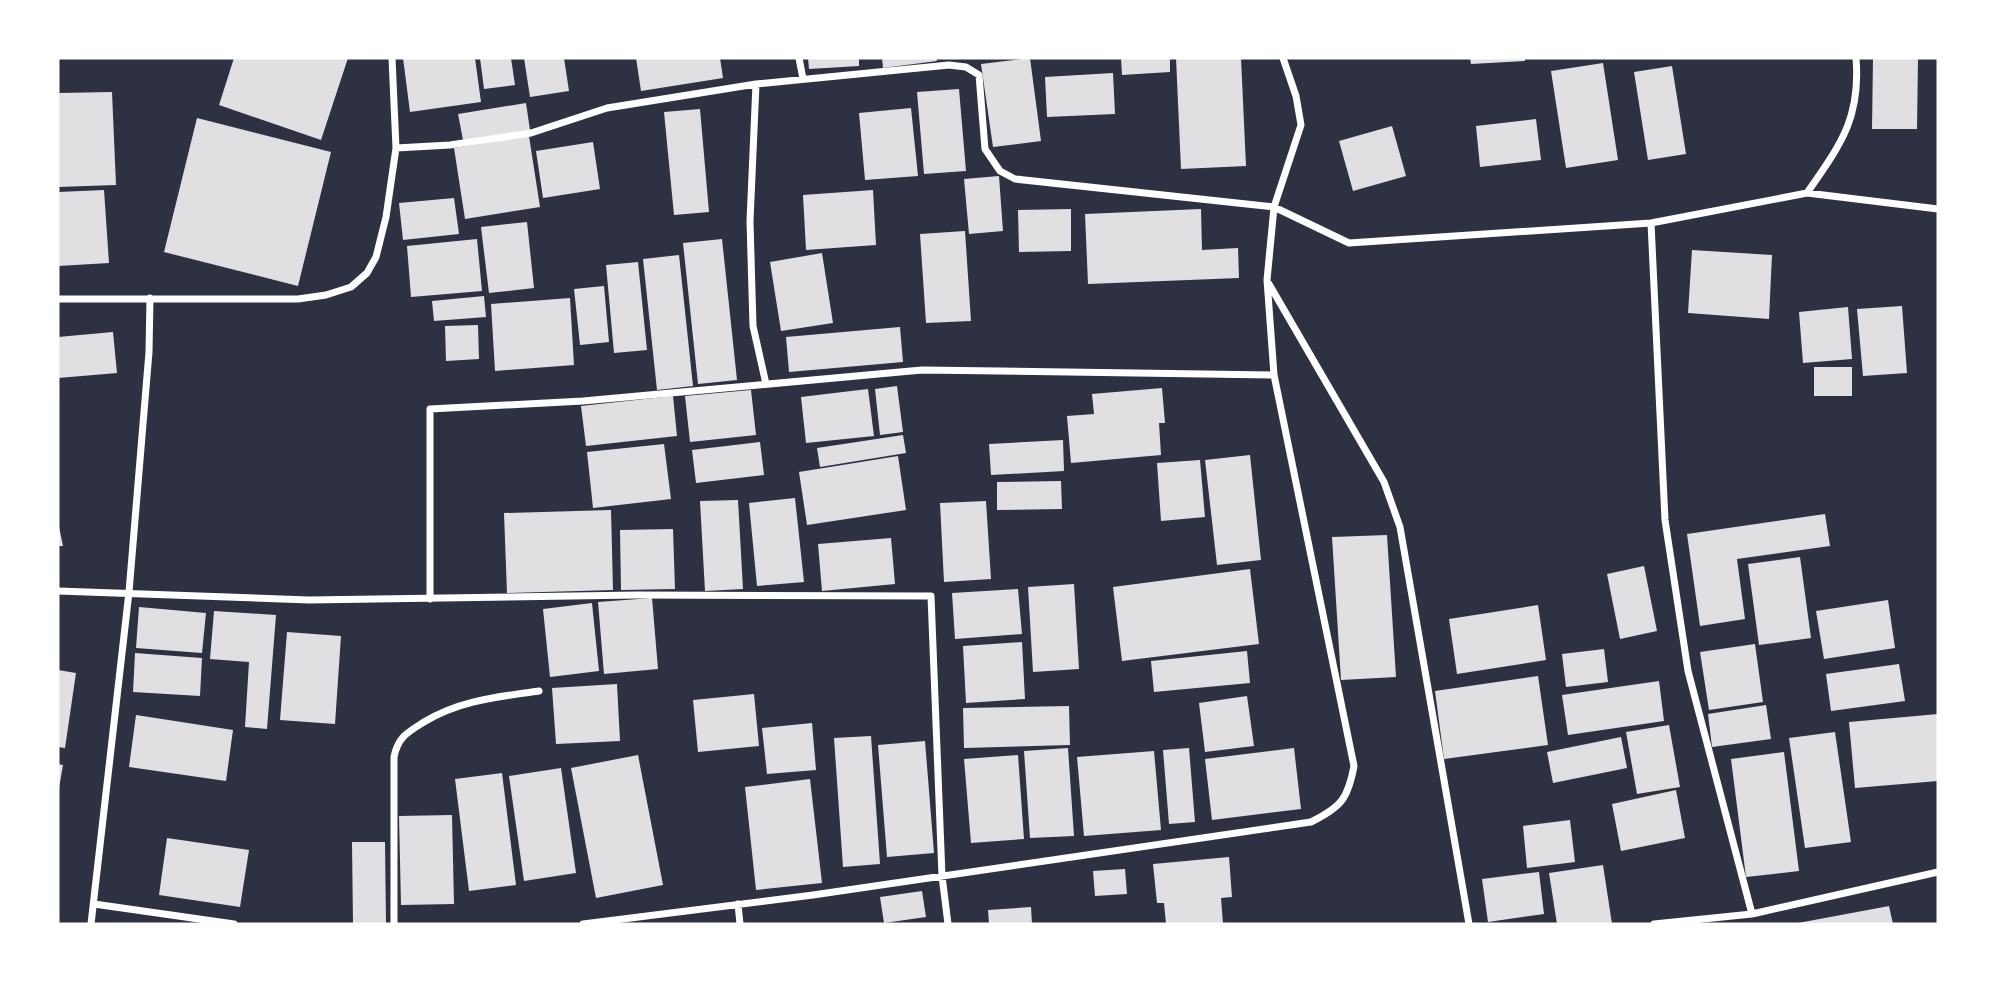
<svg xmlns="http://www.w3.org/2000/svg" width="1996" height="982" font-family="Rubik,sans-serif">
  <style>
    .building { fill: #e0e0e3 }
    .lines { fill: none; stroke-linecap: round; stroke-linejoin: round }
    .minor { stroke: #fff; stroke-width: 7 }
  </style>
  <rect width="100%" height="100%" fill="#2d3142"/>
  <path class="building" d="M234,58H348L321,140L219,105Z
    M403,58H475L481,102L410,112Z
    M480,58H511L515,85L484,89Z
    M524,58H564L569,91L530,97Z
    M636,58H720L723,78L641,91Z
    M808,58H859V66L809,69Z
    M882,58H936L937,61L883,68Z
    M1030,58L1041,141L993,147L981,64Z
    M1121,58H1170V72L1122,75Z
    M1176,58H1241L1246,166L1181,169Z
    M1470,58H1525V61L1471,64Z
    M1873,58H1918L1917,129H1872Z
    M1603,63L1618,160L1566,168L1551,71Z
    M1672,66L1686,154L1648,160L1634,72Z
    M1113,73L1115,114L1047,117L1045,77Z
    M959,89L966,171L924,174L917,92Z
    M112,92L116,185L58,187V93Z
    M526,103L530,130L463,140L458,114Z
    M911,108L918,176L865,180L859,113Z
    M700,109L709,212L674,215L664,112Z
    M197,118L331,152L298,286L164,252Z
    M1536,119L1541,160L1480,167L1476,126Z
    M1392,126L1406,176L1353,191L1339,141Z
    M529,136L540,207L465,219L454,148Z
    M593,142L600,189L543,198L536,151Z
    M999,176L1003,231L969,234L964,179Z
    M104,190L109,263L58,266V192Z
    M873,190L876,245L806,250L803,195Z
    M454,198L459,234L403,240L399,203Z
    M1071,209V251L1019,252L1018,210Z
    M1201,209L1202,250L1238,248L1239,278L1088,284L1085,214Z
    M527,222L534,288L489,293L481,227Z
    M965,231L971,321L926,323L920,234Z
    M477,239L482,291L411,297L407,246Z
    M722,239L737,380L698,384L683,243Z
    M1692,250L1772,255L1769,319L1688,313Z
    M822,253L833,323L781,331L770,262Z
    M679,255L693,386L657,390L643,259Z
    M638,262L647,350L614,353L606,265Z
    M604,286L609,342L580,345L574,289Z
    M484,296L486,317L434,321L432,301Z
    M570,298L574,365L495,371L491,304Z
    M1902,306L1907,373L1863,376L1857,309Z
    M1848,307L1852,359L1803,363L1799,312Z
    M478,325L479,359L446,361L445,326Z
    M900,327L903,362L789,372L786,337Z
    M113,332L117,373L58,378V337Z
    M1814,367H1852V396H1814Z
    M897,386L903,432L880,435L875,389Z
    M1162,388L1165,423H1159L1161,455L1071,463L1067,416L1094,414L1092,394Z
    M868,389L874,436L806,443L801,397Z
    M751,390L756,435L690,442L685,396Z
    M673,396L677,436L586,446L581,406Z
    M903,435L906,453L820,467L817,448Z
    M1063,440L1064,471L991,475L989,444Z
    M760,442L764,475L696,483L692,450Z
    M664,444L671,499L593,508L587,452Z
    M1250,455L1261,560L1217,565L1205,460Z
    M898,456L906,510L807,525L799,472Z
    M1200,460L1205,517L1161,521L1157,463Z
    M1061,481L1062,509L997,510V482Z
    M795,498L804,582L757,586L749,503Z
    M738,500L743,589L705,591L700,501Z
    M986,501L991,579L944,582L940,503Z
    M611,510L613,590L507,593L504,513Z
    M1825,514L1830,546L1737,559L1745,619L1700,626L1687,534Z
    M58,522L63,546H58Z
    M673,529L675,589L621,590L620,530Z
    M1387,535L1396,677L1341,680L1332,537Z
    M891,538L895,584L822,591L818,544Z
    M1800,557L1811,638L1759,645L1748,564Z
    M1644,566L1657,631L1620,639L1607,574Z
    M1250,569L1259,644L1122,661L1113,587Z
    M1074,584L1079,669L1033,672L1028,587Z
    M1018,589L1022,634L955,639L952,593Z
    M652,598L658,669L604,674L598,602Z
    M1888,600L1895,648L1824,659L1816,611Z
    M592,603L599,671L550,677L543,609Z
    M1538,605L1546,660L1457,674L1449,619Z
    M139,607L206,613L202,653L136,648Z
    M214,611L276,615L267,729L245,727L249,662L210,659Z
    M287,632L341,636L335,724L280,720Z
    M1022,642L1025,699L966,703L963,646Z
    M1755,644L1763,702L1709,710L1700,652Z
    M1604,649L1608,682L1566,687L1562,654Z
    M1247,651L1250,683L1154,692L1151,661Z
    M135,653L202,658L200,696L133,692Z
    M1899,664L1905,701L1831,711L1826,674Z
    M58,670L76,673L65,748L58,747Z
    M1538,676L1548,745L1444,759L1435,691Z
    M1659,681L1664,721L1568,735L1562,695Z
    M617,684L620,741L556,744L552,688Z
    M754,694L759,746L698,752L693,700Z
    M1247,696L1254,746L1205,752L1199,703Z
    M1766,705L1771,739L1712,747L1708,714Z
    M1069,706L1070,745L964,748L963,708Z
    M1938,714V781L1855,788L1849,722Z
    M136,715L233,730L226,781L129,767Z
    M812,723L816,770L767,774L762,728Z
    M1669,725L1680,787L1637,794L1626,732Z
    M1835,732L1851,842L1805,848L1789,738Z
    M871,736L880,864L843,867L834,738Z
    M1621,737L1627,768L1553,783L1547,752Z
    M925,741L934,853L887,857L878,745Z
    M1068,748L1074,836L1030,838L1024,751Z
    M1189,748L1195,822L1169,824L1163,750Z
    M1294,748L1301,809L1212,820L1205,759Z
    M1154,751L1161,830L1084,836L1077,757Z
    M1784,752L1799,871L1746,877L1731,759Z
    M638,755L663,885L596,898L571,768Z
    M1018,755L1024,839L971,843L964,759Z
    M58,764L63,765L59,788L58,787Z
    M561,768L576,873L524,881L509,776Z
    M502,773L516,885L469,891L455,779Z
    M810,779L822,883L756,890L745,787Z
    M1676,790L1685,838L1621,851L1612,804Z
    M452,815L454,904L401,905L399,816Z
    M1570,820L1575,862L1527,868L1523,826Z
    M167,838L249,850L240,907L159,895Z
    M352,842H385L386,924H353Z
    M1229,857L1232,897L1221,898L1223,924H1166L1164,903H1157L1153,864Z
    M1603,865L1612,924H1557L1549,873Z
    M1125,869L1127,894L1095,896L1093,871Z
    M1539,872L1544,914L1488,922L1482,879Z
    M922,891L926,917L884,923L880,897Z
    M1889,906L1893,924H1799L1798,923Z
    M1031,907L1032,924H989L988,910Z"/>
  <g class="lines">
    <path class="minor" d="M799,58L803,79
      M756,84L750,221L753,326L766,384
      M396,148L450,145L531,133L607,108L756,84L949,65L966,67L979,75L985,149L1000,171L1015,179L1274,207L1349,243L1651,223L1807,193L1938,209
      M1807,193C1840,145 1861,119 1856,58
      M1651,223L1665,520L1688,671L1752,914
      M1269,284L1384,482L1400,527L1469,924
      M58,299H298L326,295L351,287L367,273L376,257L386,217L396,148L392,58
      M58,591L309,600L637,595L931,596L942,876L948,924
      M430,599V409L583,401L922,370L1274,375
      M94,904L234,924
      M738,904L740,924
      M91,924L129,592L149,352L150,298
      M394,924V757C398,737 408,732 424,722C460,700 498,697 539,691
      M583,924L813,895L1311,822C1341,807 1348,799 1354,766L1274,375L1267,280L1274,207L1301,125L1296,96L1283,58
      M1654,924L1752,914L1938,872"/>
  </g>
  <rect width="1996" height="982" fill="none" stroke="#ffffff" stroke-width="119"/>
</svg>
